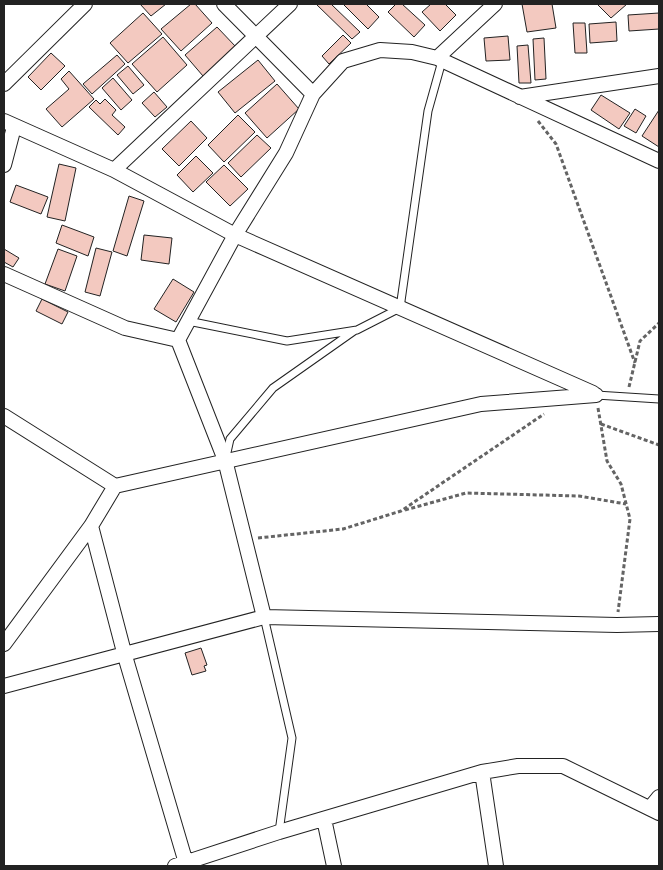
<svg xmlns="http://www.w3.org/2000/svg" width="663" height="870" font-family="'Golos Text',sans-serif">
  <style>
    .building { fill: #f3c9c0; stroke: #222 }
    .lines { fill: none; stroke-linecap: round; stroke-linejoin: round }
    .service-casing { stroke: #222; stroke-width: 9 }
    .minor-casing { stroke: #222; stroke-width: 16 }
    .path { stroke: #646464; stroke-width: 3; stroke-dasharray: 4 2.5; stroke-linecap: butt }
    .service { stroke: #fff; stroke-width: 7 }
    .minor { stroke: #fff; stroke-width: 14 }
  </style>
  <rect width="100%" height="100%" fill="#fff"/>
  <path class="building" d="M140,4H166L151,16Z
    M191,4H195L212,23L181,51L161,29Z
    M316,4H331L360,32L352,39Z
    M343,4H366L379,17L368,29Z
    M396,4H402L425,25L414,37L388,12Z
    M431,4H445L456,15L440,31L422,12Z
    M522,4H552L556,28L527,32Z
    M597,4H627L611,18Z
    M143,13L162,34L128,63L110,43Z
    M659,13V29L629,31L628,15Z
    M616,22L617,41L590,43L589,24Z
    M573,23H585L587,53H575Z
    M217,27L236,47L203,76L185,55Z
    M343,35L351,43L329,64L322,56Z
    M508,36L510,60L486,61L484,38Z
    M163,37L187,65L157,92L132,64Z
    M544,38L546,79L535,80L533,39Z
    M528,45L531,83H519L517,46Z
    M51,53L65,66L41,90L28,77Z
    M117,55L125,64L92,94L83,84Z
    M258,60L275,81L235,113L218,92Z
    M128,66L144,85L133,94L117,75Z
    M69,71L94,99L62,127L46,109L69,89L61,79Z
    M113,78L132,100L121,110L102,88Z
    M277,84L299,109L267,138L245,113Z
    M154,92L167,107L155,117L142,103Z
    M601,95L630,113L619,129L591,110Z
    M105,99L116,110L112,115L125,127L118,135L89,107L96,100L100,104Z
    M635,109L646,116L636,133L624,126Z
    M659,110V147L642,136Z
    M238,115L255,132L224,162L208,145Z
    M191,121L207,138L179,166L162,149Z
    M257,135L271,148L241,177L228,163Z
    M196,156L213,173L193,192L177,175Z
    M59,164L76,168L65,221L47,217Z
    M224,165L248,189L230,206L206,182Z
    M16,185L48,197L41,214L10,202Z
    M129,196L144,201L127,256L113,251Z
    M62,225L94,237L88,256L56,243Z
    M144,235L172,238L169,264L141,260Z
    M96,248L112,252L100,296L85,292Z
    M4,249L19,258L13,267L4,262Z
    M58,249L77,256L65,291L45,284Z
    M173,279L194,292L176,322L154,309Z
    M42,299L68,312L62,324L36,311Z
    M201,648L207,665L204,666L206,671L192,675L185,653Z"/>
  <g class="lines">
    <defs>
      <path id="service" d="M188,321L287,341L357,330L400,308L428,111L442,61
        M596,395L659,399
        M226,457L230,439L273,388L354,331
        M264,617L292,738L279,832"/>
      <path id="minor" d="M224,4L313,94
        M437,58L495,4
        M4,84L85,4
        M520,97L659,76
        M4,121L114,170L235,235L593,393
        M4,165L14,127
        M114,170L290,4
        M4,274L125,328L178,340
        M4,416L115,486
        M91,526L125,656L186,863
        M264,617L225,460L178,340L235,235L286,153L313,94L343,61L380,50L412,52L437,58L659,161
        M4,644L91,526L115,486L481,404L596,395
        M4,686L264,617L617,625L659,624
        M482,772L496,866
        M650,808L659,797
        M324,819L334,866
        M175,866L279,832L482,772L518,766H563L659,813"/>
    </defs>
    <use href="#service" class="service-casing"/>
    <use href="#minor" class="minor-casing"/>
    <path class="path" d="M538,121L556,144L635,363
      M629,387L640,341L659,323
      M598,408L607,461L621,484L630,519L618,612
      M601,424L659,445
      M405,510L466,493L579,496L626,504
      M258,538L343,529L401,511L544,414"/>
    <use href="#service" class="service"/>
    <use href="#minor" class="minor"/>
  </g>
  <rect width="663" height="870" fill="none" stroke="#222222" stroke-width="10"/>
</svg>
